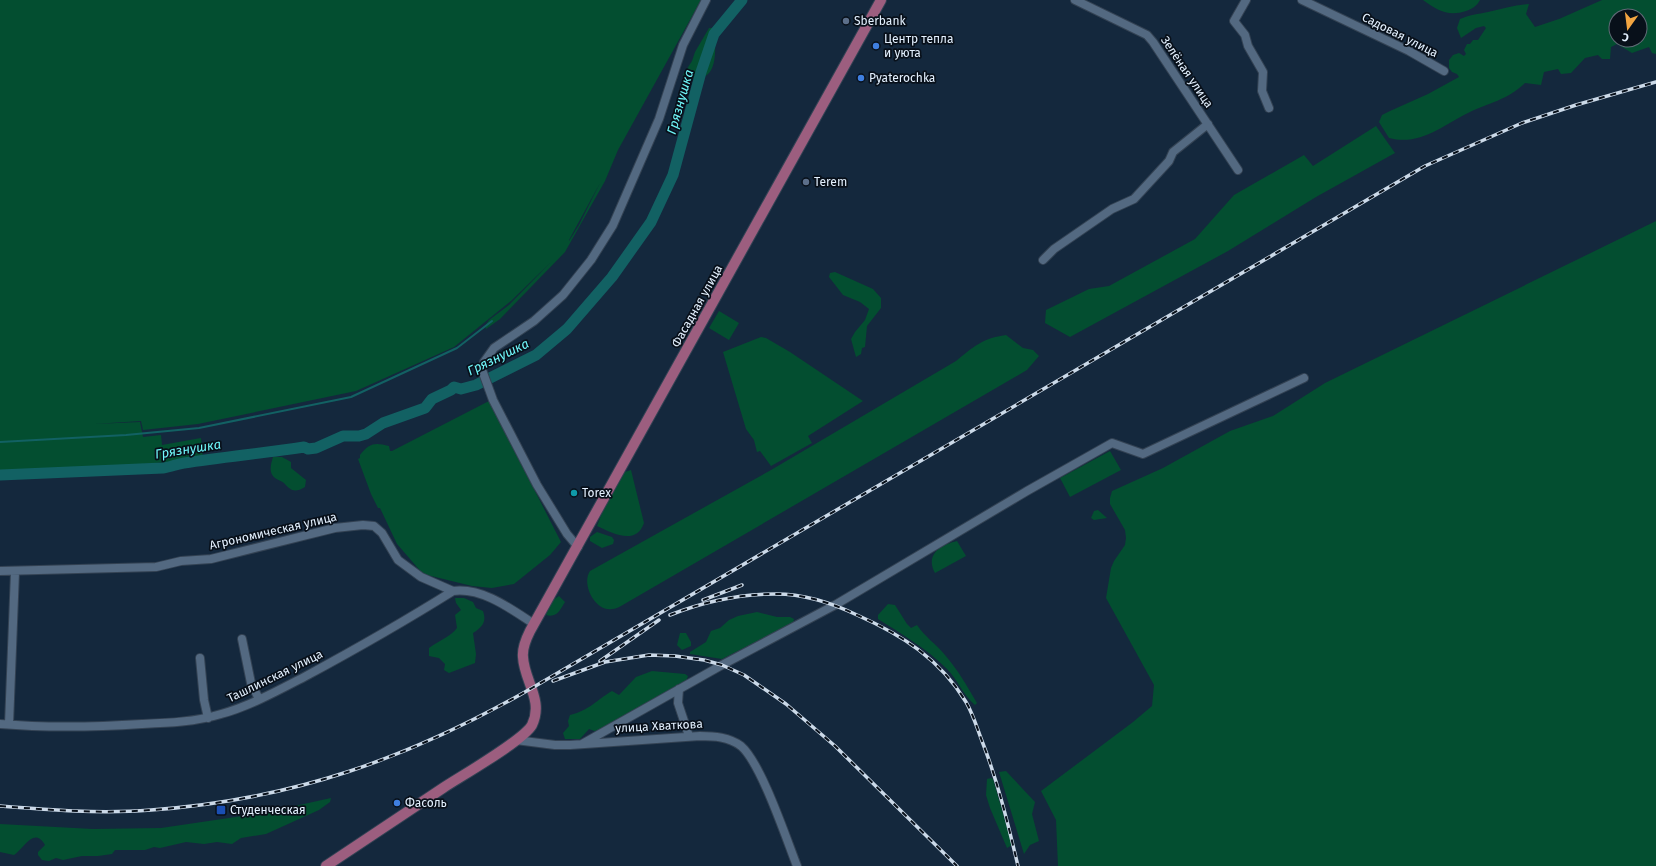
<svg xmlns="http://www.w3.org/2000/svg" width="1656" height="866" font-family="'Fira Sans',sans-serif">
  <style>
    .green { fill: #034e30; fill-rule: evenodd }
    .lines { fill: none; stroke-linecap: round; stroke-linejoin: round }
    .stream { stroke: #126163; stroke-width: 2 }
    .river { stroke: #126163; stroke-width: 11 }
    .minor-casing { stroke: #334253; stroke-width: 10 }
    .major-casing { stroke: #334253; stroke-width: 12 }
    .minor { stroke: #536981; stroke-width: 8 }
    .major { stroke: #9c5e7f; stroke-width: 10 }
    .rail-casing { stroke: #cbd9e8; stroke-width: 3.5 }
    .rail { stroke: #08101a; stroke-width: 2; stroke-dasharray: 6; stroke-linecap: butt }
    .service-dot { fill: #5c6f8a; stroke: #08101a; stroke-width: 1.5 }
    .shop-dot { fill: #3f7fe0; stroke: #08101a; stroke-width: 1.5 }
    .culture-dot { fill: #0f9aa8; stroke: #08101a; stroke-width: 1.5 }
    .transit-dot { fill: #1a4fb4; stroke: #08101a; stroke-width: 1.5 }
    .labels { text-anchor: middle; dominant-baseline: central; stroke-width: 3.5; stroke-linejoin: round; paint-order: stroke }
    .poi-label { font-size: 12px; fill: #e4f1ff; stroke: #08101a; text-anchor: start }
    .street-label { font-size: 12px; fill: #e4f1ff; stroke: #08101a }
    .water-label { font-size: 13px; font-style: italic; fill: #70f8fb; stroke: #08101a }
  </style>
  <rect width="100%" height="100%" fill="#14283d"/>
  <path class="green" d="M0,0H701L618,150L605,181L565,252L500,319L486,329L485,326L489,320L509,305L551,262L511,301L454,347L356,391L198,424L143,430L141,421L94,424L140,422L143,437L161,435L162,445L201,438L203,459L72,470L0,472ZM600,183L579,225L569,241V240Z
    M1423,0H1480C1477,6 1472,9 1466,11C1448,17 1437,10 1423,0Z
    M1602,0H1656V54L1652,53L1649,47L1632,53L1617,44L1611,47L1610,59H1602L1598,55L1585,58L1571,73L1561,74L1558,69L1544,72L1541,85L1525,83C1506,101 1490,102 1468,113C1442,126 1420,146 1389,138L1379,122L1382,115L1390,111L1428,94L1459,77L1457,74L1452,72L1449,68V60L1453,55L1459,53L1464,56L1466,54L1464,50L1467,44H1470L1473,40H1478L1486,28L1484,26L1476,28L1461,38L1457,28L1460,19C1469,15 1478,14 1488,12C1502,9 1515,5 1529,4L1526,14L1535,27L1559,19ZM1616,16H1640V40H1616Z
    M709,28H714C715,41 719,72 703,77C698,79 689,77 684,77L683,75L692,61L695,52Z
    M1376,126L1395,153L1316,197L1228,251L1070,337L1045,323L1046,310L1089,289L1109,286L1195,239L1234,195L1304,155L1313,166Z
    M1656,221V866H1058L1056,820L1041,791L1133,722L1152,706L1154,685L1106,598L1111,568L1114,561L1125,545L1126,538L1125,530L1110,504V498L1112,491L1163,468L1230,431L1273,416L1325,383Z
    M835,272L873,289L881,298V308L867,326L865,347L862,348L861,354L856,357L851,339L855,332L865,320L869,309L860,302L843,295L829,277L830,273Z
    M719,311L739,323L729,340L709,328Z
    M1006,335L1023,348L1033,350L1039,356L1027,370L621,606C619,607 615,609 612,609C595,612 581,584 590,571L771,470L956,361C973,347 983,338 1006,335Z
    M761,337L766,338L790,352L863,401L808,436L812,443L771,466L760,451L757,452L754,440L746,429L723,352Z
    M489,401L561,542L550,555L514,584L492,588L472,586L423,574L397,544L380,508H378L371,494L358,459L360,458V455C369,443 375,442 389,446L390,451H392Z
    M1110,451L1121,470L1070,497L1060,478Z
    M273,457H282L291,462V468L306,480L305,487C295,493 291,491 284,483C282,481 277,480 275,478C268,473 271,464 273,457Z
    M631,470L644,523C636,546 612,533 597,526L603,510L625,472Z
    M1098,510L1107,518L1094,520L1091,518L1094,511Z
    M597,532L612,537L614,540L613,544L602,548L590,541V537Z
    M957,541L966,556L935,573C925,555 940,545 957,541Z
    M559,596L565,602C560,610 557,618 546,615L553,600Z
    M455,598H464L473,602L476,608L483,611C487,622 482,627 473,633L476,654L475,663L449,673L444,670L445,664L439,658L429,656V648C438,641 450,637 457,628L455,615L461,610L456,603Z
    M888,604L895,605L907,624L911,628L917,625C925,637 936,644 945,655C958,670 967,686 977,703L975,705C962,694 958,680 947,669C927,649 902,634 878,619V615Z
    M757,612L777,617H790L794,619L793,623L722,659L690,654V652L706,642L711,631L720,628L729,620L738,616Z
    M680,633H686L691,642V646L682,650L677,645Z
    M652,671L685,674L688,676L685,684L597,732L589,729L580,739H565L563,733L569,726L568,721L570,715C590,710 595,701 612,691L619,695L636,677Z
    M1006,771L1035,802L1032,814L1039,841L1030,845L1024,854L999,772Z
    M991,778L993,779L1012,845L1007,848L990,808L986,795L987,779Z
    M331,798L330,802L319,810L266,834L241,838L232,844L217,842L204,844L186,842L160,848L154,847L145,850H115L112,854L98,856H82L63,860L56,858L49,861L42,860L38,855V852L45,845C34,826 24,849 14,855L0,852V824L93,829L161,828L263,813Z"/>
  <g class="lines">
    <path class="stream" d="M0,442L126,435L199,428L351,397L457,348L492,321"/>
    <path class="river" d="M0,475L163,468C171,467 177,464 184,463C224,457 264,453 304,447L308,449L316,448L343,436H359L366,434L383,423L425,408L432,399L451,390L454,387L461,389L476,385L536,355L567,329L612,277L651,222L673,175L701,72L714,34L742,0"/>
    <defs>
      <path id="minor" d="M1075,0L1147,35L1153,42L1238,170
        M1246,0L1234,21L1245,35L1248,46L1263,72L1262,91L1269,108
        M1302,0L1409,51L1444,71
        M1043,260L1054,249L1112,209L1134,199L1169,161L1173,152L1208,124
        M578,547L567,534L537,485L493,400L482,370L484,362L494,348L534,321L563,295L591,260L613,225L659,119L683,45L706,0
        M0,571L156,567L181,561L211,559L335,528L363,525L374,526L382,533L398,560L421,577L453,591
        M242,639L251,683L259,699
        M200,658L204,700L208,718
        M679,689L678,703L689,736
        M0,724C48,728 95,727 142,724C168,723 195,722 221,714C250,706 279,690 306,676C356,649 405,621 453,591C482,587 511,609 534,624
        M9,724L15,572
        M516,740L555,745H570L700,736C714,736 729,737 741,746C761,763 786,838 797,866
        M582,744L722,665L835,605L1027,491L1112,443L1143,454L1304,378"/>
      <path id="major" d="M326,866C365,840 404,814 443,788C461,776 523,741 532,725C544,700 524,681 523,657C522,648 526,639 530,631L881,0"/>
    </defs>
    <use href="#minor" class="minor-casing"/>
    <use href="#major" class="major-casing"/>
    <use href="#minor" class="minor"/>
    <use href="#major" class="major"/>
    <defs>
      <path id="rail" d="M703,600L742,585
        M670,615C703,602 740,594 776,594C804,594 832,603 857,615C902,635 940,659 966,702C973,714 977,728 982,741C998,782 1008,824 1018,866
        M600,661L659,620
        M553,681L605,662L649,655L675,656L704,660L722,665L744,675L786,704L835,746L957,866
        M0,806C50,810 100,814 151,810C292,800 410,758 532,688L1425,166L1522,123L1576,105L1656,82"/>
    </defs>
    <use href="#rail" class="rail-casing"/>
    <use href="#rail" class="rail"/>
  </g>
  <g class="service-dot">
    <circle cx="846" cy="21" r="4"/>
    <circle cx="806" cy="182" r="4"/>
  </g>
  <g class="shop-dot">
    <circle cx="876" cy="46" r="4"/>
    <circle cx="861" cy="78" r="4"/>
    <circle cx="397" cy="803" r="4"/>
  </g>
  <circle class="culture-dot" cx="574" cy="493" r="4"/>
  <rect class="transit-dot" x="216" y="805" width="10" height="10" rx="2"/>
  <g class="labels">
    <g class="poi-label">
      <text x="854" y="21">Sberbank</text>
      <text x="884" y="39">Центр тепла<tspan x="884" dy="14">и уюта</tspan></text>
      <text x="869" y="78">Pyaterochka</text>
      <text x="814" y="182">Terem</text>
      <text x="582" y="493">Torex</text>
      <text x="405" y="803">Фасоль</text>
      <text x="230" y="810">Студенческая</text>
    </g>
    <g class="street-label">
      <text transform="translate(1400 35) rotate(27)">Садовая улица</text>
      <text transform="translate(1187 72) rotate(56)">Зелёная улица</text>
      <text transform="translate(697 306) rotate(-61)">Фасадная улица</text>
      <text transform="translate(273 531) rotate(-13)">Агрономическая улица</text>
      <text transform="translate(275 676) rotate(-26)">Ташлинская улица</text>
      <text transform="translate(659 726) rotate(-3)">улица Хваткова</text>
    </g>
    <g class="water-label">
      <text transform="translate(680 102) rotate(-74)">Грязнушка</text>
      <text transform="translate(498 357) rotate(-26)">Грязнушка</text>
      <text transform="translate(188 449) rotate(-9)">Грязнушка</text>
    </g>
  </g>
  <g transform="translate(1628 28) rotate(194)"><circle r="19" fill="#08101a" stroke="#606a76"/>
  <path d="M0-3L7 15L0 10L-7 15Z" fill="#f2a541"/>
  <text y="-6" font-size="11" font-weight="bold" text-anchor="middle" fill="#e4f1ff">С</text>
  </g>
</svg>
